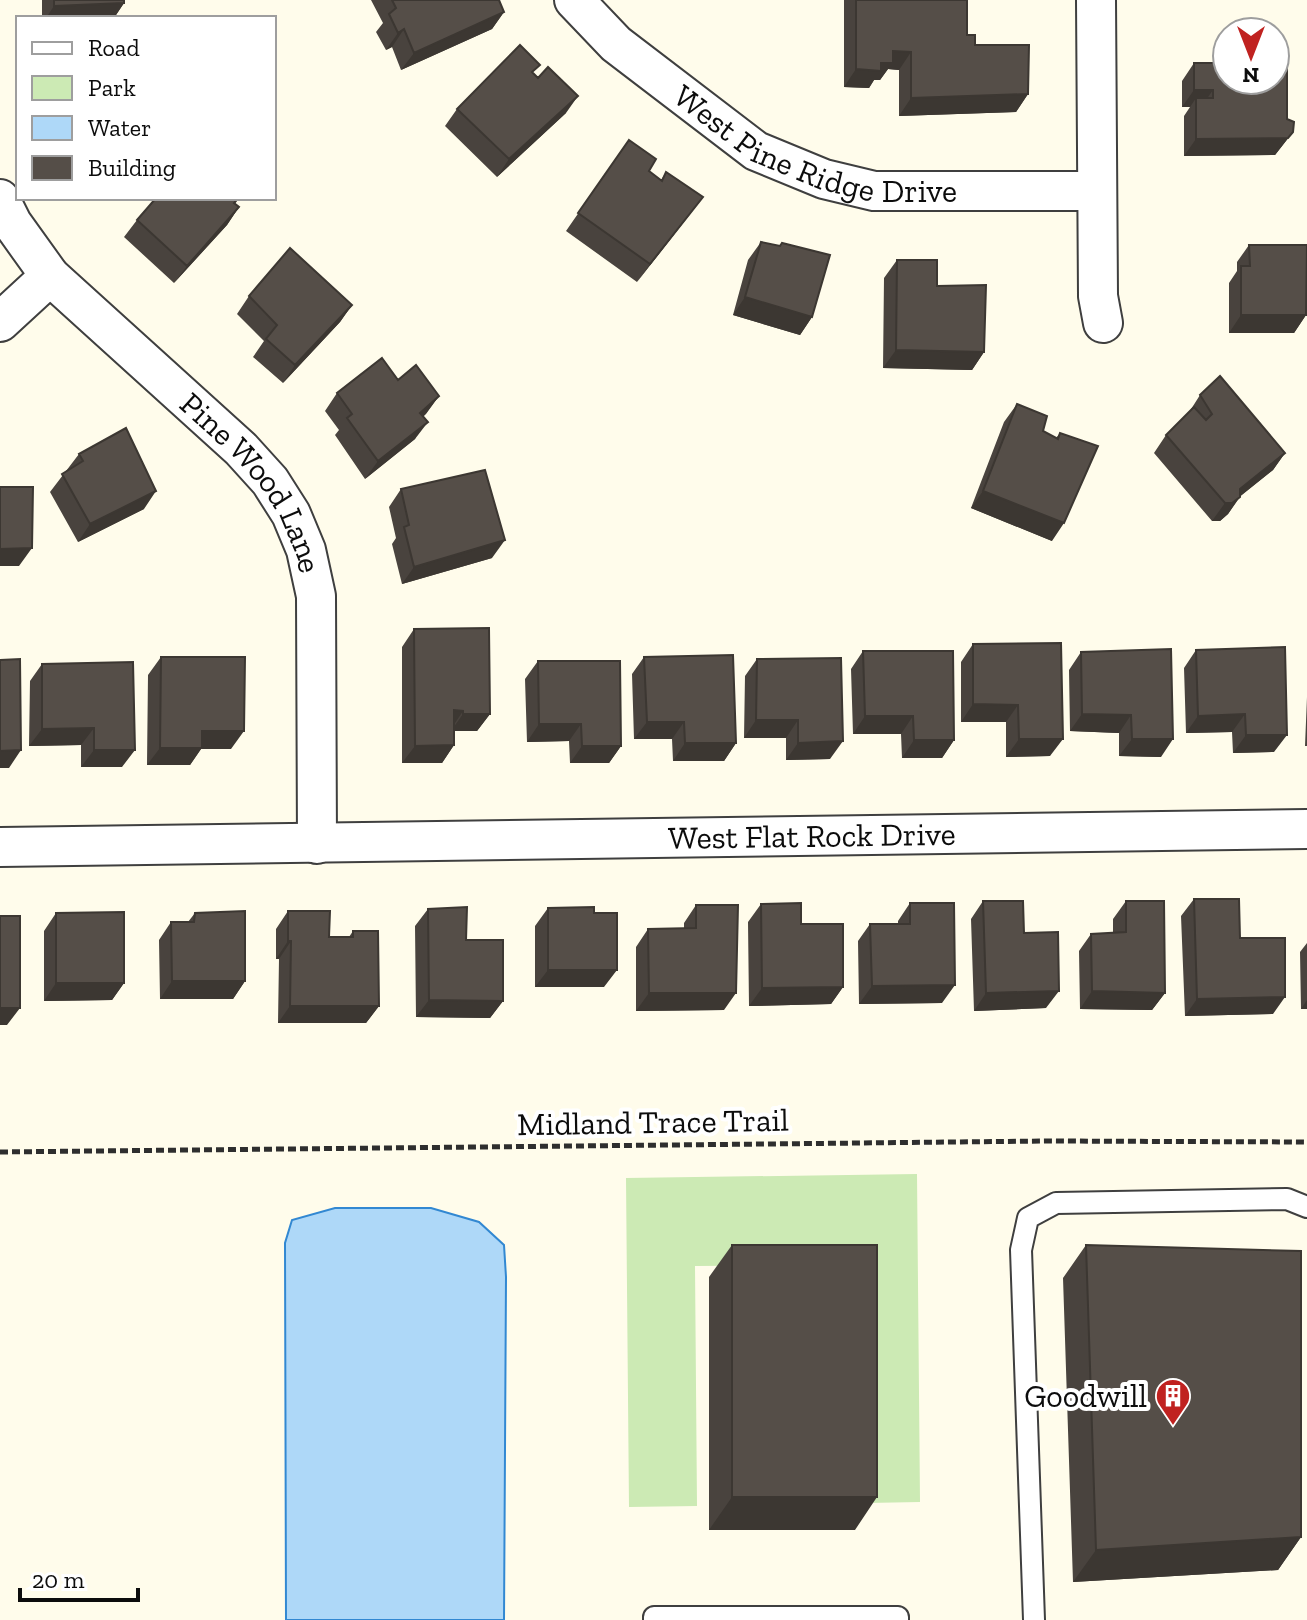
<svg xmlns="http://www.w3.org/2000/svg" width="1307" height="1620" font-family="'Zilla Slab',serif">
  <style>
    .green { fill: #cceab4 }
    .water { fill: #aed8f8; stroke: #3288d2; stroke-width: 2 }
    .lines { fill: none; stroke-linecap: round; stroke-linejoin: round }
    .service-casing { stroke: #3f3f3f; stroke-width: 24 }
    .minor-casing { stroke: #3f3f3f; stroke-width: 42 }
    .path { stroke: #2e2e2e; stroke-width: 5; stroke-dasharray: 8 4; stroke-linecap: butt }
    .service { stroke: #fff; stroke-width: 20 }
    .minor { stroke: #fff; stroke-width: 38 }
    .wall { fill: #49433e }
    .shaded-wall { fill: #3c3732 }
    .building { fill: #554e48; stroke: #3c3732; stroke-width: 2 }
    .labels { text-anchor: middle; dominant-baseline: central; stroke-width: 8; stroke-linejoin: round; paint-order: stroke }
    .street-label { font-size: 32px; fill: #0c0c0c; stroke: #fff }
    .poi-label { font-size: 32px; fill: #0c0c0c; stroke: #fff; text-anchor: end }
  </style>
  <rect width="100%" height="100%" fill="#fffceb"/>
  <path class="green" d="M917,1174L920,1502L867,1503L865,1265L695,1266L697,1506L629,1507L626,1178Z"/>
  <path class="water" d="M335,1208H431L479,1222L504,1245L506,1277L504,1620H286L285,1243L292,1220Z"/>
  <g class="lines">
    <defs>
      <path id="service" d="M654,1620V1617H898V1620
        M1034,1620L1021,1250L1028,1218L1056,1203L1287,1199L1307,1207"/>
      <g id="minor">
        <path id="s1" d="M574,0L616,44L756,151L824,179L874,191H1096"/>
        <path d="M1096,0L1098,296L1103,323"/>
        <path id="s2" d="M0,199L12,223L50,276L241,449L270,481L291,514L306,550L316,596L317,844"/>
        <path d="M0,322L50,276"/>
        <path id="s3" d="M0,847L1307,829"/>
      </g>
    </defs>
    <use href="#service" class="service-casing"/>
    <use href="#minor" class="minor-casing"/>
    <path class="path" d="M0,1152L1051,1141L1307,1142"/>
    <use href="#service" class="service"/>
    <use href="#minor" class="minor"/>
  </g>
  <path class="wall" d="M42,0H124V3L114,18H42Z
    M371,0H499L504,12L492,29L401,70L392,47L386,50L376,32L383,23Z
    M844,0H967V35L975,45L1028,94L1016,112L899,116V70L888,69L880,80H874L869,88L844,87Z
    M1194,63L1287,119L1293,132L1275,155L1184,156V116L1190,107H1182V81Z
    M533,73L566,113L497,177L445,126L457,109Z
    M629,140L649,171L661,180L666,172L690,214L637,282L566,231Z
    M239,198L235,204L239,207L227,225L174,283L124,237L137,220Z
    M761,242L779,246L782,243L812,317L800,335L733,315L748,260Z
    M1249,245L1306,315L1294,333H1229V283L1237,271V262Z
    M897,260L937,286L984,352L972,370L883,368L884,278Z
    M249,296L352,305L340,322L283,383L253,357L264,341L237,314Z
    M398,380L439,396L423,417L415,439L365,479L335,435L339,430L325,411L337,393Z
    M1200,395L1285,453L1273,470L1240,496L1228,514L1220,521H1212L1154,453L1166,435L1188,414Z
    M1017,404L1043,431L1056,438L1060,433L1052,541L971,508L1004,422Z
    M79,454L144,509L78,542L50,492Z
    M401,489L492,558L402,584L392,544L396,538L389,507Z
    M414,629L490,714L477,731H454V745L442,763H402V647Z
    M1061,643L1050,756L1006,757V722H961V662L973,644Z
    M1171,649L1161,757L1119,756V733L1070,731L1069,670L1081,652Z
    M1196,650L1274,752L1233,753L1232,732L1186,733L1184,668Z
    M863,651L954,740L942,758H902L901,734H853L851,669Z
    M161,657L231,749H201L190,765H147L148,675Z
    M644,657L736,743L724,761H673L672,739H634L632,674Z
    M757,659L830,759L786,760V738H744L745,676Z
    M538,661L621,746L609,763H570L569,741L527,742L525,679Z
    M133,662L122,767H81V745L29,746L30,681L42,664Z
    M1307,697V746H1305Z
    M1194,899L1240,938L1273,1014L1185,1016L1181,916Z
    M983,901L1024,933L1046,1008L974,1011L971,919Z
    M1126,901L1165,993L1152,1010L1080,1009L1079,951L1091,934L1113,933V919Z
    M910,903L942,1003L859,1004L858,941L870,924H898V921Z
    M761,904L843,987L831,1004L749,1006L748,922Z
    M696,905L724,1010L636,1011V947L648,929L684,928V923Z
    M548,908L594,913L604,987H535V926Z
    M428,909L466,940L503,1001L490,1018L416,1017L415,926Z
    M288,911L329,937H349L353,931L379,1006L366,1023H278L279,959H276V929Z
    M56,913L124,983L112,1000L44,1001V931Z
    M195,913L245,981L233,999H160L159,940L171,922H188Z
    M1307,943V1009H1301L1300,952Z
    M732,1245L855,1530H709V1277Z
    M1086,1245L1301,1537L1278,1570L1073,1582L1063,1278Z"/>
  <path class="shaded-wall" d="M124,3L114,18H46L54,6Z
    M504,12L492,29L401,70L414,53Z
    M404,29L392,47L386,50L398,33Z
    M893,51L911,52L899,70L888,69L880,80H874L869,88L844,87L856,69Z
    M1194,90H1213L1201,107L1196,98L1190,107H1182Z
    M1028,94L1016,112L899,116L911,98Z
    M578,96L566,113L497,177L509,159Z
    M1293,132L1275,155L1184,156L1196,139Z
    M703,197L690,214L637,282L650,264Z
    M239,207L227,225L174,283L187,266Z
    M745,297L812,317L800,335L733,315Z
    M352,305L340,322L283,383L295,365Z
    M1241,315H1306L1294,333H1229Z
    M896,350L984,352L972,370L883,368Z
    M439,396L426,414L407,431L420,413Z
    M428,422L415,439L365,479L378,461Z
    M1285,453L1273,470L1232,503L1240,497L1228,514L1220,521H1212L1225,503L1240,489Z
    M156,491L144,509L78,542L90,524Z
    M983,491L1064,523L1052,541L971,508Z
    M505,540L492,558L402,584L414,567Z
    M32,548L19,566H0V549Z
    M973,704L1018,705L1006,722H961Z
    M454,710L463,711L451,729Z
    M463,714H490L477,731H451Z
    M1082,714L1131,715L1119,733L1070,731Z
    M1245,714L1232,732L1186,733L1198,716Z
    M865,716H913L901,734H853Z
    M756,720H798L786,738H744Z
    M647,722H684L672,739H634Z
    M539,724H581L569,741L527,742Z
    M94,728L81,745L29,746L42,729Z
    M202,731H244L231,749H201L190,765H147L160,748Z
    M1246,735H1287L1274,752L1233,753Z
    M1019,739H1063L1050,756L1006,757Z
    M1132,739H1173L1161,757L1119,756Z
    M914,740H954L942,758H902Z
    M843,741L830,759L786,760L798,743Z
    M685,743H736L724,761H673Z
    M454,745L442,763H402L415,746Z
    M582,746H621L609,763H570Z
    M21,750L9,768H0V751Z
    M94,750H135L122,767H81Z
    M288,941H291L279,959H276Z
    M548,970H617L604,987H535Z
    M172,981H245L233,999H160Z
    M56,983H124L112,1000L44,1001Z
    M955,985L942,1003L859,1004L872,986Z
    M843,987L831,1004L749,1006L762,988Z
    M1059,991L1046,1008L974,1011L986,993Z
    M1092,991L1165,993L1152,1010L1080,1009Z
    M649,993H736L724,1010L636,1011Z
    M1285,997L1273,1014L1185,1016L1197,999Z
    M429,1000L503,1001L490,1018L416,1017Z
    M1307,1000V1009H1301Z
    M290,1006H379L366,1023H278Z
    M0,1008H20L7,1025H0Z
    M732,1497H877L855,1530H709Z
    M1301,1537L1278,1570L1073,1582L1096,1550Z"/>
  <path class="building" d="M54,0H124V3L54,6Z
    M392,0H499L504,12L414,53L404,29L398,33L389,14L396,8Z
    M856,0H967V35H975V45H1029L1028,94L911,98V52L893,51V63H881V71L856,69Z
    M520,45L540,65L532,72L538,78L548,67L578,96L509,159L457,109Z
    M1275,62H1287V119L1294,122L1293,132L1288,138L1196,139V98H1213V90H1194V63H1227V80H1275Z
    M629,140L656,159L649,171L662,181L666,172L703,197L650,264L578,213Z
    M156,198H238L234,203L239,207L187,266L137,220Z
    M761,242L780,246L782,243L830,255L812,317L745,297Z
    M1249,245H1307L1306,315H1241V266H1250Z
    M290,248L352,305L295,365L266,339L277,325L249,296Z
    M897,260H937V286L986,285L984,352L896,350Z
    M382,358L398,380L416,365L439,396L420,413L428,422L378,461L347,418L352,414L337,393Z
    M1220,376L1285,453L1240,489V497L1232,503H1225L1166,435L1194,407L1206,420L1212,414L1200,395Z
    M1017,404L1047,416L1043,431L1058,439L1060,433L1098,446L1064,523L983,491Z
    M126,428L156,491L90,524L62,474L83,461L79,454Z
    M485,470L505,540L414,567L404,527L409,525L401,489Z
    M0,487H33L32,548L0,549Z
    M489,628L490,714H463V711L454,710V745L415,746L414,629Z
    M1061,643L1063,739H1019L1018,705L973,704V644Z
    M1285,647L1287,735H1246L1245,714L1198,716L1196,650Z
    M1171,649L1173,739H1132L1131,715L1082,714L1081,652Z
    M863,651H953L954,740H914L913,716H865Z
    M733,655L736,743H685L684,722H647L644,657Z
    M161,657H245L244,731H202V748H160Z
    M841,658L843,741L798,743V720H756L757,659Z
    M20,659L21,750L0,751V660Z
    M538,661H620L621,746H582L581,724H539Z
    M133,662L135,750H94V728L42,729V664Z
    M1194,899H1239L1240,938H1285V997L1197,999Z
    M983,901H1023L1024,933L1058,932L1059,991L986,993Z
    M1126,901H1164L1165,993L1092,991L1091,934L1126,932Z
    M801,903V924H843V987L762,988L761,904Z
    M910,903H954L955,985L872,986L870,924H910Z
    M696,905H738L736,993H649L648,929L696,928Z
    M467,907L466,940H503V1001L429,1000L428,909Z
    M594,907V913H617V970H548V908Z
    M245,911V981H172L171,922H194L195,913Z
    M288,911H330L329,937H353V931H378L379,1006H290L291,941H288Z
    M124,912V983H56V913Z
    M0,916H20V1008H0Z
    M732,1245H877V1497H732Z
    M1086,1245L1301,1251V1537L1096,1550Z"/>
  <defs>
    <symbol id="building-pin" viewBox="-11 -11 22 30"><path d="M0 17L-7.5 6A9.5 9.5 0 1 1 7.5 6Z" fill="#c02220" stroke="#fff"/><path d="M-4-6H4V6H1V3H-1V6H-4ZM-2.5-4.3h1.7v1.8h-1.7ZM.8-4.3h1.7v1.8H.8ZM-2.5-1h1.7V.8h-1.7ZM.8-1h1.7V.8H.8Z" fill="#fff"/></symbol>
  </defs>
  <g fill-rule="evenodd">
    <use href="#building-pin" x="1153" y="1376" width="40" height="54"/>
  </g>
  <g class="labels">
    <g class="street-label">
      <text stroke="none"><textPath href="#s1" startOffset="292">West Pine Ridge Drive</textPath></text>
      <text stroke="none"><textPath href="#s2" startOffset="384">Pine Wood Lane</textPath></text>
      <text stroke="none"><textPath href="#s3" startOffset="812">West Flat Rock Drive</textPath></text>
      <text transform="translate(653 1122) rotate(-1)">Midland Trace Trail</text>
    </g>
    <g class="poi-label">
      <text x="1147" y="1396">Goodwill</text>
    </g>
  </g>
  <rect x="16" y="16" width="260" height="184" fill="#ffffff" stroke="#9e9e9e" stroke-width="2"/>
  <rect x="32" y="42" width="40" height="12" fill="#ffffff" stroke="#9e9e9e" stroke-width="2"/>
  <text x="88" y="56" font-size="24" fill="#0c0c0c">Road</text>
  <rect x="32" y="76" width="40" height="24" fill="#cceab4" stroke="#9e9e9e" stroke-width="2"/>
  <text x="88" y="96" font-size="24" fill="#0c0c0c">Park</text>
  <rect x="32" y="116" width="40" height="24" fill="#aed8f8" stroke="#9e9e9e" stroke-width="2"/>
  <text x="88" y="136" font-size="24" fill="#0c0c0c">Water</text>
  <rect x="32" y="156" width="40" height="24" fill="#554e48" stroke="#9e9e9e" stroke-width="2"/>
  <text x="88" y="176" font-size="24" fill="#0c0c0c">Building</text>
  <g transform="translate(1251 56) rotate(180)"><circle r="38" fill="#ffffff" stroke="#9e9e9e" stroke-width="2"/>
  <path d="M0-6L14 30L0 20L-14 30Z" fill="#c02220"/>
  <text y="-12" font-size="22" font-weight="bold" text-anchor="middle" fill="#0c0c0c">N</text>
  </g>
  <path d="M20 1588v12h118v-12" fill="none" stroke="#0c0c0c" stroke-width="4"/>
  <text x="32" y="1588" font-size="24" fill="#0c0c0c" stroke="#ffffff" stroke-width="6" paint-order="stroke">20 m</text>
</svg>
